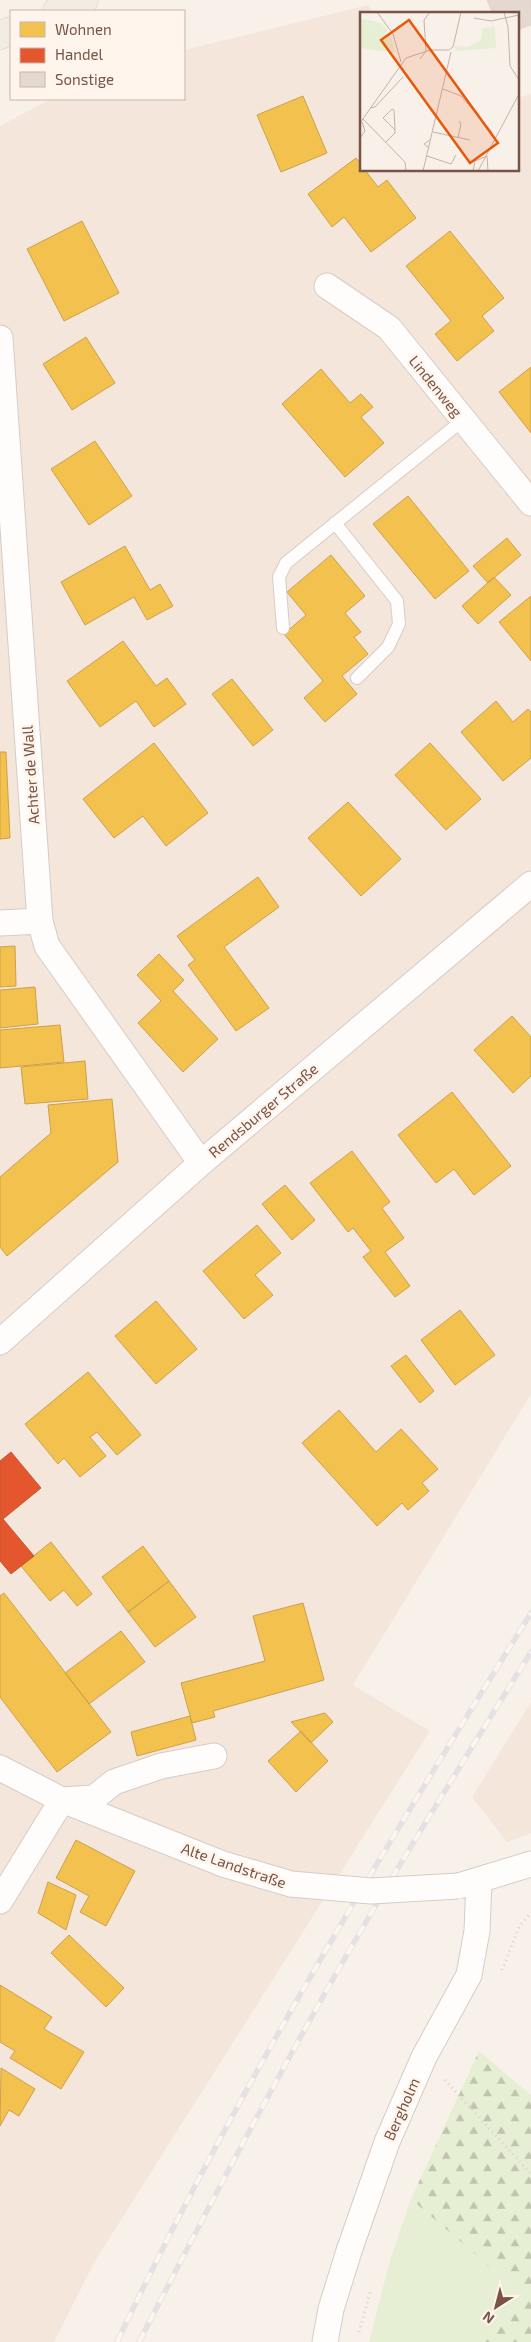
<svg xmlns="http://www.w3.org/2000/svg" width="531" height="2342" font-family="'Exo 2',sans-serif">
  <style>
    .residential { fill: #f4e6da }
    .grass { fill: #e6efd3 }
    .forest { fill: url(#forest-firs) }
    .homes { fill: #f2c14e; stroke: #cda04c }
    .shops { fill: #e4572e; stroke: #c45636 }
    .building { fill: #e5d8d1; stroke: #e1d3cc }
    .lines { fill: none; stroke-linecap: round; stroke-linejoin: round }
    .lane-casing { stroke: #d6ccc6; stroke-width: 14 }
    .street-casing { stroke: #d6ccc6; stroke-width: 27 }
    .primary-casing { stroke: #dacec8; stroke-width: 29 }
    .path { stroke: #dad0cc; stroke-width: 3; stroke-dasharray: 1 4; stroke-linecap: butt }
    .lane { stroke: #fefdfc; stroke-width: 12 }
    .street { stroke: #fefdfc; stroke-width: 25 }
    .primary { stroke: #f3ece5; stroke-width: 28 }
    .rail-casing { stroke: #e4e1e5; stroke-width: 5.5 }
    .rail { stroke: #fff5ec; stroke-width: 4; stroke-dasharray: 11; stroke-linecap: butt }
    .street-bridge-casing { stroke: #d6ccc6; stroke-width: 27; stroke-linecap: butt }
    .street-bridge { stroke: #fefdfc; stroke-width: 25 }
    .labels { text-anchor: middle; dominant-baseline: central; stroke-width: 5; stroke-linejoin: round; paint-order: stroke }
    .street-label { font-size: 15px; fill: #785447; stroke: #fff5ec }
    .inset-road { fill: none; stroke: #c5b2a9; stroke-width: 1 }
    .view { fill: #e8590c; fill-opacity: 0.15; stroke: #e8590c; stroke-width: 2.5 }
    .inset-edge { fill: none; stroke: #785447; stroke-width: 2.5 }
  </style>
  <defs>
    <pattern id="forest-firs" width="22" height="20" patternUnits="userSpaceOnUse" patternTransform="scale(1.25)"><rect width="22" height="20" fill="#e6efd3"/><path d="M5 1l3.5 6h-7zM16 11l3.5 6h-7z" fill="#bfc4ad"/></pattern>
  </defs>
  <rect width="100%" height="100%" fill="#f8f1ea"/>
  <path class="residential" d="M368,5L374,14H361V170H517V98L531,94V1394L353,1685L430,1731L95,2261L54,2342H0V126L51,99H184V50Z
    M531,1702V1833L507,1842L472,1797Z"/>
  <path class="grass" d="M411,2199L524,2296L485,2342H369L390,2260Z"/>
  <path class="forest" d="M479,2051L531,2095V2342H485L524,2296L411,2199Z"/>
  <path class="homes" d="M303,96L327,153L281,172L257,115Z
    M356,158L361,164V170H365L378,187L387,180L416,218L371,252L344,217L332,227L308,194Z
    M82,221L119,293L64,321L27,249Z
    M450,231L504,298L482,316L494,331L457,361L435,334L451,321L406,266Z
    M86,337L115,383L72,410L43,364Z
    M531,367V433L499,392Z
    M321,369L350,403L361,394L373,407L361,417L384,443L345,477L282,404Z
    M95,441L132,496L89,525L51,469Z
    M408,496L469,571L435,599L373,524Z
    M507,538L521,555L488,583L473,566Z
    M125,546L150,590L160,584L173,606L147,620L134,597L85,625L61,582Z
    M331,555L365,596L345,613L361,632L354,637L368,654L342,676L357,694L325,722L304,698L323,681L284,634L306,615L287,592Z
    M494,577L511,595L478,624L462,606Z
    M531,596V661L499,622Z
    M123,641L156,686L167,678L186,704L154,727L136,701L100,727L67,681Z
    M232,679L273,730L253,746L212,694Z
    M496,701L513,722L528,709L531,712V758L503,781L461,732Z
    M154,743L208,813L166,846L143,816L114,838L83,799Z
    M430,743L481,799L446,830L395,775Z
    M0,752H6L10,838L0,839Z
    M348,802L401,859L361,896L308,838Z
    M258,877L279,907L224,947L269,1008L236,1031L188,965L195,960L177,936Z
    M15,946L16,986L0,987V947Z
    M159,954L184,980L173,991L218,1039L183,1072L138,1023L161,1001L137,975Z
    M35,987L38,1024L0,1028V990Z
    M512,1016L531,1037V1076L513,1093L474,1050Z
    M60,1025L64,1062L0,1068V1030Z
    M85,1061L88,1099L25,1104L21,1067Z
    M452,1092L511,1166L474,1195L454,1169L436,1183L398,1135Z
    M112,1099L118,1162L7,1256L0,1247V1177L51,1133L48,1105Z
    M352,1151L390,1202L382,1208L404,1238L385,1252L410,1286L395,1297L363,1257L371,1251L353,1228L348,1232L310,1183Z
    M285,1185L315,1220L292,1240L262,1204Z
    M257,1225L281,1253L255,1275L273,1295L244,1319L203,1271Z
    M156,1301L197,1349L156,1384L115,1336Z
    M460,1310L495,1355L455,1385L421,1340Z
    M406,1355L434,1391L420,1403L391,1366Z
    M88,1372L141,1435L117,1455L97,1432L90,1437L106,1456L80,1477L64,1458L58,1464L25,1424Z
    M339,1410L376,1452L401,1429L438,1469L422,1483L429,1491L408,1510L402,1503L377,1526L302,1443Z
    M51,1542L92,1594L77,1606L64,1590L50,1601L21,1566Z
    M143,1546L169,1581L128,1612L102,1577Z
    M169,1581L196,1617L155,1647L128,1612Z
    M4,1593L111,1732L57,1772L0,1697V1596Z
    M303,1603L324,1680L213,1711L215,1717L192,1723L181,1683L265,1661L253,1616Z
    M121,1631L145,1662L89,1704L65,1673Z
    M325,1713L333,1722L311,1743L291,1722Z
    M190,1716L196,1740L137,1756L131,1732Z
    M301,1731L328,1761L296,1792L268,1761Z
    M76,1840L135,1871L106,1926L80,1912L89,1896L56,1878Z
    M48,1882L76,1895L66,1930L38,1913Z
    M69,1935L124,1988L106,2007L51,1953Z
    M0,1985L52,2017L44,2029L84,2052L61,2089L10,2058L15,2051L0,2042Z
    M1,2068L35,2089L19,2116L9,2110L0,2126Z"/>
  <path class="shops" d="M11,1452L41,1488L3,1519L34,1556L11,1574L0,1561V1461Z"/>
  <path class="building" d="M487,0H531V25L517,30V14H493Z"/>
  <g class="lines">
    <defs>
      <path id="lane" d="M335,523L397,601L399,624L388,647L357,678
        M283,628L279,577L286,563L463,420"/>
      <path id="street" d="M327,286L389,328L531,503
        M0,338L40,921L47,946L201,1163
        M0,923L40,921
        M0,1342L201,1163L531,884
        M0,1768L62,1800L223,1864L291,1884
        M462,1885L531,1864
        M0,1901L62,1800L94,1798L114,1782L161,1766L214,1756
        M325,2342L331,2309L349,2251L387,2142L424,2057L469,1975L477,1931L479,1881"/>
      <path id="primary" d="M57,11L84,0
        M0,35L11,31"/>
    </defs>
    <use href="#lane" class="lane-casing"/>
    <use href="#street" class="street-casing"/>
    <use href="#primary" class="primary-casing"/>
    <path class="path" d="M502,1970L519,1927L531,1913
      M445,2080L531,2174
      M359,2332L371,2289"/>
    <use href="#lane" class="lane"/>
    <use href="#street" class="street"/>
    <use href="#primary" class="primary"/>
    <defs>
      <path id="rail" d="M117,2342C237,2089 383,1850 531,1613
        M139,2342C196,2231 254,2120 315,2011C383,1889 457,1771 531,1652"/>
    </defs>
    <use href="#rail" class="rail-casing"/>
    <use href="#rail" class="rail"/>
    <defs>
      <path id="street-bridge" d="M291,1884L371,1891L458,1886"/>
    </defs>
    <use href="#street-bridge" class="street-bridge-casing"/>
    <use href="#street-bridge" class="street-bridge"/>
  </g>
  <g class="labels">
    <g class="street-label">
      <text transform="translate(436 386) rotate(51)">Lindenweg</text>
      <text transform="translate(30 775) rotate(-94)">Achter de Wall</text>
      <text transform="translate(263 1110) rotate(-40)">Rendsburger Straße</text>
      <text transform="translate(234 1865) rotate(19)">Alte Landstraße</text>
      <text transform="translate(401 2109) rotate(-66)">Bergholm</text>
    </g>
  </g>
  <g transform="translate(360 12)">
    <rect width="159" height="159" fill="#f8f1ea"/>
    <path d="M0,6L21,11L26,16L33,31L23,30L27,20L12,12L0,11ZM135,14L136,36L95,39V34L108,35L121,28L123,16ZM0,16L17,21V28L0,26Z" fill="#e6efd3"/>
    <path d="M2,10L26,16L23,30L33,31L35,41L0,36V26L17,28V21L1,17Z" fill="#e6efd3"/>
    <path class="inset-road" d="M17,0L33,22L41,50M144,0L148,15L150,54L159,68M114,6L131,9L159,3M89,38L93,35L101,0M60,47L66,39L64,8L70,0M83,77L101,84L132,120M10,96L15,95L43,65M3,107L45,150L46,159M0,111L46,46L70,38H89M73,120L110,128M0,126L5,119L2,110M98,126L101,112L99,109M26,130L35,121V118L34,98L32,97L23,106L35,118M69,136L64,132L71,127M67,144L91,152L96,143M63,159L91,40M113,159L115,149L127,144L128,159M118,159L159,82"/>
    <path class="view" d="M49,8L138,131L110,151L21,28Z"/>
    <rect width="159" height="159" class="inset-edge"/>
  </g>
  <rect x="10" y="10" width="175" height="90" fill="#fff5ec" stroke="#c9b5aa"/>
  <rect x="20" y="22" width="25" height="15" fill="#f2c14e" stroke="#c9b5aa"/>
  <text x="55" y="35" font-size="15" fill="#785447">Wohnen</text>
  <rect x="20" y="48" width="25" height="15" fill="#e4572e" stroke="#c9b5aa"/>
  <text x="55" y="60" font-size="15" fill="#785447">Handel</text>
  <rect x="20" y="72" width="25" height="15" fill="#e5d8d1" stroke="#c9b5aa"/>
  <text x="55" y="85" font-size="15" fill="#785447">Sonstige</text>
  <g transform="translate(496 2307) rotate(216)" stroke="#fff5ec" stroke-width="4" paint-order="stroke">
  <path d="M0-4L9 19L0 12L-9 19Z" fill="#785447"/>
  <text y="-8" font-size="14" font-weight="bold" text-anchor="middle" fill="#785447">N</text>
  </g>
</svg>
